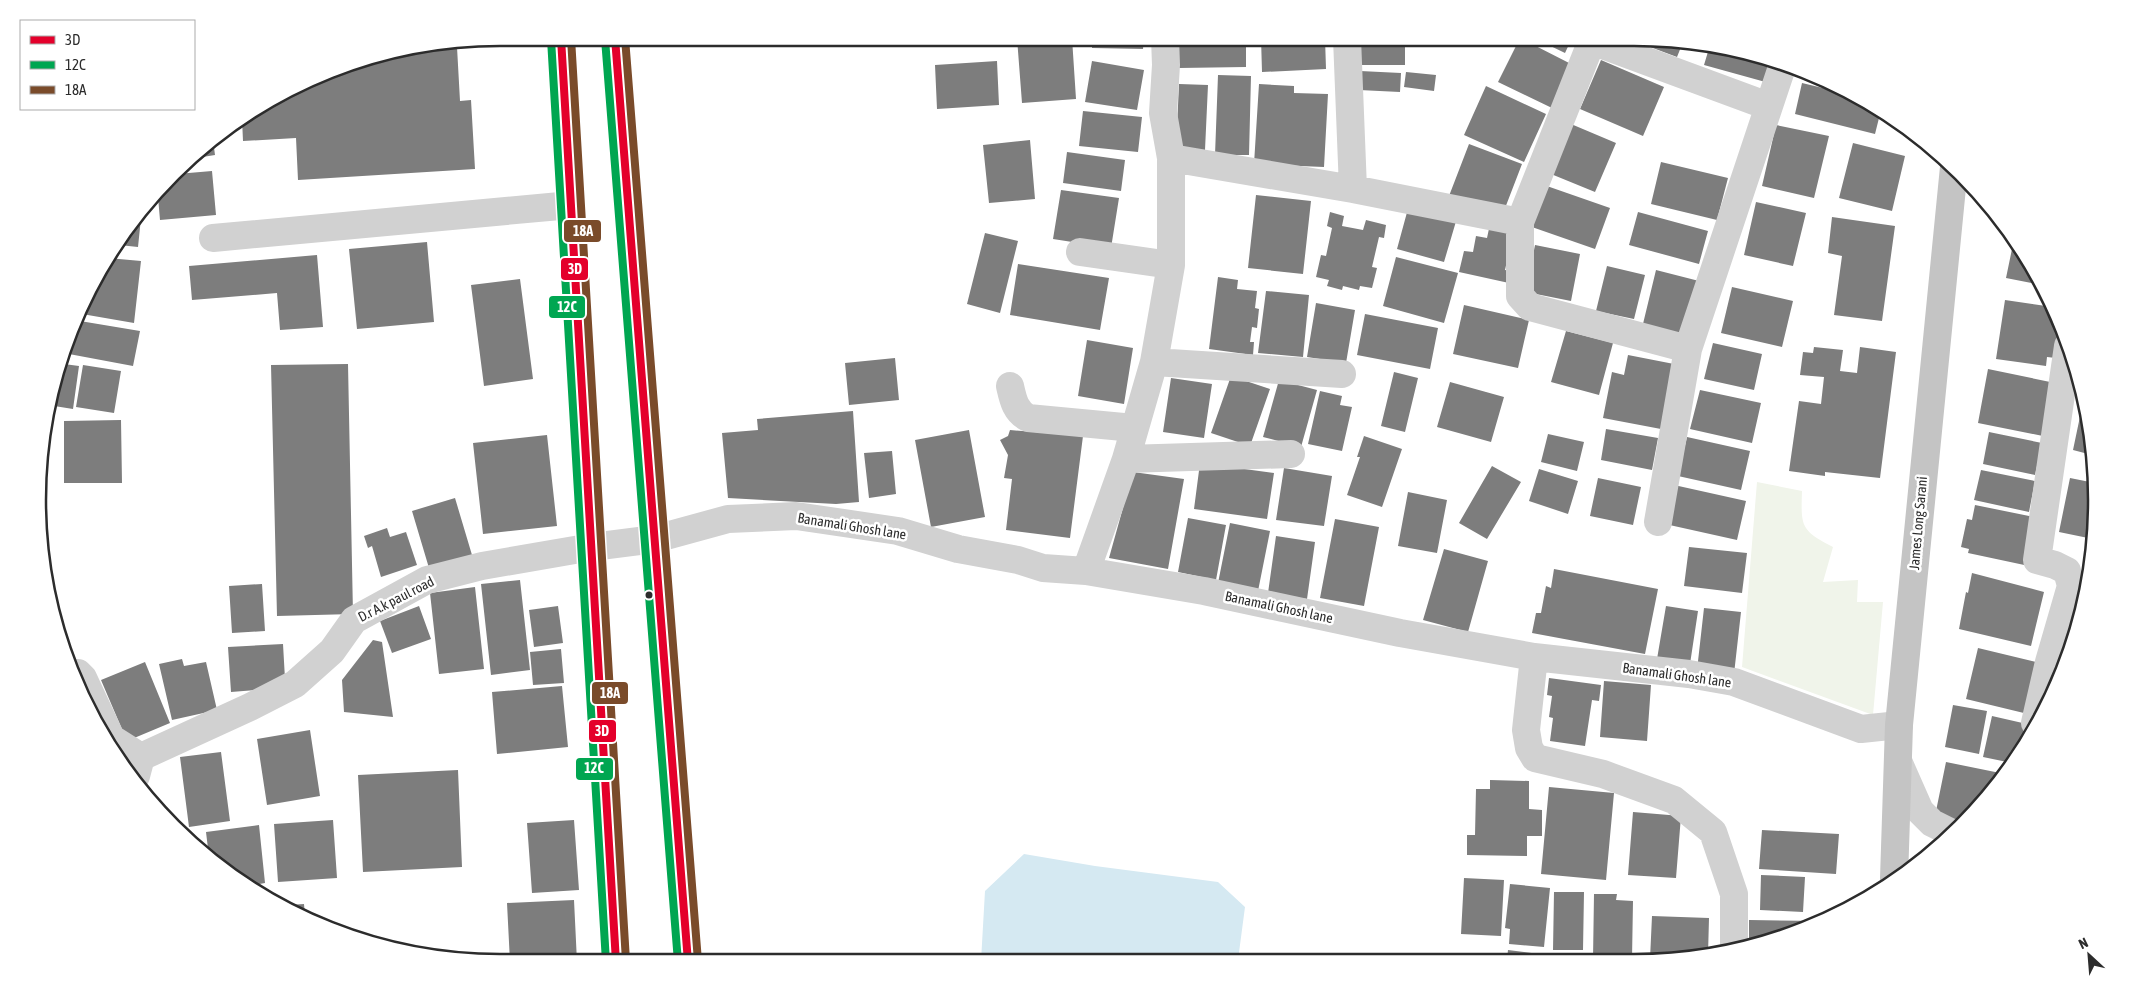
<svg xmlns="http://www.w3.org/2000/svg" width="2134" height="1000" font-family="'Asap Condensed',sans-serif">
  <style>
    .green { fill: #f0f4ea }
    .water { fill: #d5e9f2 }
    .building { fill: #7d7d7d }
    .lines { fill: none; stroke-linecap: round; stroke-linejoin: round }
    .minor { stroke: #d1d1d1; stroke-width: 28 }
    .major { stroke: #c4c4c4; stroke-width: 28 }
    .highway { stroke: #bebebe; stroke-width: 28 }
    .bus-1-casing { stroke: #fff; stroke-width: 11 }
    .bus-2-casing { stroke: #fff; stroke-width: 11 }
    .bus-3-casing { stroke: #fff; stroke-width: 11 }
    .bus-1 { stroke: #e4002b; stroke-width: 8 }
    .bus-2 { stroke: #00a651; stroke-width: 8 }
    .bus-3 { stroke: #7a4b2a; stroke-width: 8 }
    .bus-dot { fill: #2c2c2c; stroke: #fff; stroke-width: 2 }
    .labels { text-anchor: middle; dominant-baseline: central; stroke-width: 5; stroke-linejoin: round; paint-order: stroke }
    .street-label { font-size: 14px; fill: #2c2c2c; stroke: #fff }
    .rim { fill: none; stroke: #2c2c2c; stroke-width: 2.5 }
    .line-badge { stroke: #fff; stroke-width: 2 }
    .badge-label { font-size: 14px; text-anchor: middle; font-weight: bold; fill: #fff }
  </style>
  <rect width="100%" height="100%" fill="#fff"/>
  <path class="green" d="M1757,482L1802,491C1801,526 1800,530 1833,547L1823,582L1858,580L1857,602H1883L1873,715L1742,667Z"/>
  <path class="water" d="M1024,854L1095,866L1218,882L1245,907L1238,960L981,961L985,891Z"/>
  <path class="building" d="M1017,38H1072L1076,99L1022,103Z
    M1092,38H1144L1143,49L1092,48Z
    M1178,38H1246V67L1179,68Z
    M1261,38H1325L1326,69L1262,72Z
    M1357,38H1405V65H1357Z
    M1520,38L1573,65L1552,108L1498,82Z
    M1534,38H1572L1565,53Z
    M1626,38H1634L1683,42L1677,57Z
    M1710,45L1724,46L1775,62L1769,83L1704,65Z
    M457,47L460,101L471,100L475,169L298,180L296,138L243,141L242,119L269,99L351,62L438,48Z
    M1601,60L1664,87L1643,136L1580,109Z
    M997,61L999,105L937,109L935,65Z
    M1092,61L1144,70L1137,110L1085,102Z
    M1360,71L1401,73L1400,92L1359,90Z
    M1406,72L1436,75L1434,91L1404,87Z
    M1218,75L1251,76L1249,155H1215Z
    M1802,83L1852,95L1881,110L1875,134L1795,114Z
    M1179,84L1208,85L1205,150L1176,149Z
    M1259,84L1294,86V93L1328,94L1324,167L1254,164Z
    M1486,86L1546,114L1524,162L1464,135Z
    M1083,111L1142,117L1138,152L1079,146Z
    M1571,124L1616,143L1595,192L1551,174Z
    M1776,125L1829,136L1814,198L1762,186Z
    M213,140L215,155L190,159L195,152Z
    M1030,140L1035,199L989,203L983,145Z
    M1853,143L1905,156L1892,211L1839,198Z
    M1469,144L1522,164L1502,216L1449,196Z
    M1067,152L1125,160L1121,191L1063,183Z
    M1661,162L1728,178L1717,220L1651,204Z
    M212,171L216,215L160,220L158,197L177,174Z
    M1544,185L1610,208L1595,249L1529,226Z
    M1061,190L1119,198L1111,248L1053,239Z
    M1256,195L1311,201L1303,274L1248,268Z
    M1756,202L1806,213L1793,266L1744,255Z
    M1409,205L1457,218L1444,262L1397,249Z
    M1330,212L1344,216L1342,226L1363,230L1366,220L1386,225L1384,238L1379,237L1372,267L1377,268L1372,288L1360,286L1359,290L1343,286L1342,290L1327,286L1329,280L1316,277L1321,255L1326,256L1332,228L1327,226Z
    M1638,212L1708,231L1699,264L1629,245Z
    M1832,217L1895,226L1882,321L1834,315L1842,256L1828,253Z
    M141,218L138,247L119,245L120,243Z
    M1490,224L1514,229L1505,270L1511,271L1509,283L1459,272L1464,251L1473,252L1476,236L1487,238Z
    M985,233L1018,241L1000,313L967,304Z
    M427,242L434,322L357,329L349,249Z
    M1535,245L1580,254L1571,301L1526,292Z
    M2012,249L2023,252L2041,285L2006,278Z
    M317,255L323,327L280,330L277,293L192,300L189,266Z
    M1396,257L1458,273L1444,323L1383,306Z
    M108,258L141,261L134,323L82,314L99,269Z
    M1018,264L1109,278L1100,330L1010,315Z
    M1607,266L1645,275L1634,319L1596,311Z
    M1656,270L1699,281L1685,338L1642,328Z
    M1218,277L1238,280L1237,289L1257,291L1255,308L1259,309L1257,328L1252,327L1250,342H1254L1253,355L1209,349Z
    M520,279L533,379L484,386L471,285Z
    M1732,287L1793,301L1782,347L1721,333Z
    M1266,291L1309,295L1303,357L1258,353Z
    M2005,300L2053,307L2061,324L2056,358L2047,357L2046,366L1996,359Z
    M1316,303L1355,310L1346,363L1307,357Z
    M1464,305L1529,320L1518,368L1453,354Z
    M1365,314L1438,328L1430,369L1357,355Z
    M80,321L140,331L133,366L69,354Z
    M1566,331L1613,343L1599,395L1551,382Z
    M1087,340L1133,348L1124,404L1078,396Z
    M1713,343L1762,354L1754,390L1704,379Z
    M1814,347L1843,350L1840,371L1857,373L1860,347L1896,352L1880,478L1825,472V476L1789,471L1799,401L1821,404L1824,377L1800,375L1803,352L1813,353Z
    M1628,355L1674,364L1661,429L1603,418L1612,372L1624,375Z
    M895,358L899,400L849,405L845,363Z
    M64,364L79,366L73,409L48,405Z
    M348,364L353,614L277,616L271,365Z
    M83,365L121,371L114,413L76,407Z
    M1988,369L2055,383L2043,436L1978,423Z
    M1394,372L1418,378L1405,432L1381,426Z
    M1231,376L1270,389L1250,446L1211,433Z
    M1171,378L1212,384L1204,438L1163,432Z
    M1279,380L1317,390L1301,447L1263,437Z
    M1450,382L1504,397L1491,442L1437,427Z
    M1700,390L1761,403L1752,443L1690,429Z
    M1320,391L1342,396L1340,405L1352,407L1342,451L1308,444Z
    M2082,407L2088,409L2092,455L2073,450Z
    M853,411L859,502L836,504L728,498L722,433L758,430L757,419Z
    M121,420L122,483H64V421Z
    M1606,429L1658,438L1652,470L1601,460Z
    M969,430L985,517L931,527L915,440Z
    M1010,430L1083,436L1070,538L1006,530L1012,479L1004,478L1008,455L1000,440L1008,436Z
    M1989,432L2042,443L2035,475L1983,464Z
    M1548,434L1584,442L1577,471L1541,462Z
    M547,435L557,526L483,534L473,443Z
    M1364,436L1402,449L1382,507L1347,495L1360,457H1357Z
    M1687,437L1750,451L1741,490L1678,476Z
    M892,451L896,494L869,498L864,453Z
    M1200,463L1274,473L1267,519L1194,509Z
    M1492,466L1521,482L1487,539L1459,523Z
    M1284,468L1332,476L1324,526L1276,520Z
    M1539,469L1578,481L1568,514L1529,501Z
    M1981,470L2035,481L2029,512L1974,500Z
    M1133,472L1184,479L1168,569L1109,558Z
    M1598,478L1641,487L1633,525L1590,516Z
    M2070,478L2095,483L2096,500L2093,539L2059,532Z
    M1674,485L1746,501L1737,540L1665,524Z
    M1408,492L1447,500L1437,553L1398,546Z
    M455,498L472,555L429,568L412,511Z
    M1975,505L2039,518L2029,566L1968,553L1969,549L1961,547L1967,519L1972,520Z
    M1188,518L1226,525L1216,580L1178,572Z
    M1335,519L1379,527L1364,606L1320,598Z
    M1230,523L1270,531L1258,591L1218,583Z
    M387,528L390,537L406,532L417,565L381,577L372,546L368,548L364,536Z
    M1276,536L1315,542L1307,599L1268,593Z
    M1689,547L1747,553L1742,593L1684,586Z
    M1444,549L1488,561L1468,632L1423,620Z
    M1554,569L1658,589L1645,654L1532,633L1536,613H1541L1546,586L1551,588Z
    M1972,573L2044,592L2031,646L1959,629L1966,592L1968,593Z
    M520,580L530,670L491,675L481,584Z
    M262,584L265,631L232,633L229,586Z
    M475,587L484,669L439,674L430,593Z
    M419,606L431,639L392,653L380,621Z
    M558,606L563,643L534,647L529,610Z
    M1666,606L1698,611L1690,664L1657,659Z
    M1704,608L1741,612L1734,674L1697,670Z
    M373,640L382,642L393,717L344,712L342,680Z
    M283,644L285,679L282,688L231,692L228,647Z
    M1978,648L2040,663L2028,714L1966,699Z
    M561,649L564,683L533,685L530,652Z
    M182,659L184,666L206,662L217,710L172,720L159,664Z
    M145,662L170,723L127,741L101,680Z
    M1549,678L1601,685L1599,701L1592,700L1585,746L1550,741L1553,718L1549,717L1552,696L1547,695Z
    M1604,681L1651,685L1647,741L1600,737Z
    M562,686L568,747L497,754L492,692Z
    M1953,705L1987,711L1979,754L1945,747Z
    M1992,716L2027,724L2023,743L2012,763L1983,757Z
    M310,730L320,796L267,805L257,739Z
    M221,752L230,821L189,827L180,757Z
    M1946,762L2005,774L2001,781L1960,822L1935,816Z
    M458,770L462,867L363,872L358,775Z
    M1490,780L1529,781V809L1542,810V836H1527V856L1467,855V835H1475L1476,789H1490Z
    M1549,787L1614,793L1606,880L1541,874Z
    M1633,812L1681,816L1676,878L1628,875Z
    M333,820L337,878L278,882L274,824Z
    M574,820L579,890L532,893L527,823Z
    M259,825L265,883L254,885L209,857L206,832Z
    M1762,830L1839,834L1836,874L1759,869Z
    M1761,875L1805,877L1803,912L1760,910Z
    M1464,878L1504,880L1501,936L1461,934Z
    M1510,884L1550,888L1544,947L1509,944L1510,929L1505,928Z
    M1554,892H1584L1583,950H1553Z
    M1594,894H1617L1616,900L1633,901L1632,959H1593Z
    M574,900L577,962H510L507,903Z
    M304,904L305,916L288,905Z
    M1652,916L1709,918L1708,955L1695,959H1650Z
    M1749,920L1822,921L1811,927L1749,944Z
    M1508,950L1547,955L1546,959H1507Z
    M1458,956L1485,958V959H1458Z"/>
  <g class="lines">
    <path class="minor" d="M1347,38L1353,189
      M1593,38L1520,222V296L1530,307L1688,349L1658,522
      M1592,41L1768,106
      M1171,158L1353,189L1520,222
      M213,238L571,205
      M1080,252L1171,265
      M1688,349L1783,64
      M1154,362L1342,374
      M1010,386C1013,399 1015,411 1028,418L1134,428
      M1126,459L1291,454
      M1086,571L1126,459L1154,362L1171,265V158L1163,113L1166,65L1165,38
      M1534,657L1526,730L1529,748L1535,758L1603,774L1674,800L1713,832L1734,894V948
      M2049,662L2071,586L2067,571L2055,565L2037,560L2068,346
      M78,673L83,678L111,738L141,757
      M2035,723L2049,662L2065,665
      M1898,761L1920,811L1932,823L1950,832
      M136,776L141,757L250,707L295,684L332,651L354,620L427,580L482,566L592,547L655,539L728,519L796,516L898,531L958,549L1018,560L1043,568L1086,571L1204,591L1400,633L1534,657L1689,674L1734,682L1861,729L1899,725"/>
    <path class="major" d="M1894,879L1899,725L1954,167"/>
    <path class="highway" d="M561,38L616,962
      M615,38L688,962"/>
    <defs>
      <path id="bus-1" d="M561,38L616,962
        M615,38L688,962"/>
      <path id="bus-2" d="M551,39L606,962
        M605,39L678,962"/>
      <path id="bus-3" d="M571,38L626,961
        M625,38L698,961"/>
    </defs>
    <use href="#bus-1" class="bus-1-casing"/>
    <use href="#bus-2" class="bus-2-casing"/>
    <use href="#bus-3" class="bus-3-casing"/>
    <use href="#bus-1" class="bus-1"/>
    <use href="#bus-2" class="bus-2"/>
    <use href="#bus-3" class="bus-3"/>
  </g>
  <circle class="bus-dot" cx="649" cy="595" r="4.5"/>
  <g class="labels">
    <g class="street-label">
      <text transform="translate(1918 523) rotate(-85)">James Long Sarani</text>
      <text transform="translate(852 526) rotate(9)">Banamali Ghosh lane</text>
      <text transform="translate(396 599) rotate(-27)">D.r A.k paul road</text>
      <text transform="translate(1279 607) rotate(12)">Banamali Ghosh lane</text>
      <text transform="translate(1677 675) rotate(8)">Banamali Ghosh lane</text>
    </g>
  </g>
  <path d="M0 0H2134V1000H0ZM500 46H1634A454 454 0 0 1 2088 500V500A454 454 0 0 1 1634 954H500A454 454 0 0 1 46 500V500A454 454 0 0 1 500 46Z" fill="#fff" fill-rule="evenodd"/>
  <path class="rim" d="M500 46H1634A454 454 0 0 1 2088 500V500A454 454 0 0 1 1634 954H500A454 454 0 0 1 46 500V500A454 454 0 0 1 500 46Z"/>
  <g class="line-badge">
    <rect x="563" y="219" width="39" height="24" rx="5" fill="#7a4b2a"/>
    <rect x="560" y="257" width="29" height="24" rx="5" fill="#e4002b"/>
    <rect x="548" y="295" width="38" height="24" rx="5" fill="#00a651"/>
    <rect x="591" y="681" width="38" height="24" rx="5" fill="#7a4b2a"/>
    <rect x="588" y="719" width="29" height="24" rx="5" fill="#e4002b"/>
    <rect x="575" y="757" width="39" height="24" rx="5" fill="#00a651"/>
  </g>
  <g class="badge-label">
    <text x="583" y="236">18A</text>
    <text x="575" y="274">3D</text>
    <text x="567" y="312">12C</text>
    <text x="610" y="698">18A</text>
    <text x="602" y="736">3D</text>
    <text x="594" y="773">12C</text>
  </g>
  <rect x="20" y="20" width="175" height="90" fill="#ffffff" stroke="#ababab"/>
  <rect x="30" y="36" width="25" height="8" fill="#e4002b" stroke="#ababab"/>
  <text x="65" y="45" font-size="15" fill="#2c2c2c">3D</text>
  <rect x="30" y="61" width="25" height="8" fill="#00a651" stroke="#ababab"/>
  <text x="65" y="70" font-size="15" fill="#2c2c2c">12C</text>
  <rect x="30" y="86" width="25" height="8" fill="#7a4b2a" stroke="#ababab"/>
  <text x="65" y="95" font-size="15" fill="#2c2c2c">18A</text>
  <g transform="translate(2089 955) rotate(334)" stroke="#ffffff" stroke-width="4" paint-order="stroke">
  <path d="M0-4L9 19L0 12L-9 19Z" fill="#2c2c2c"/>
  <text y="-8" font-size="14" font-weight="bold" text-anchor="middle" fill="#2c2c2c">N</text>
  </g>
</svg>
